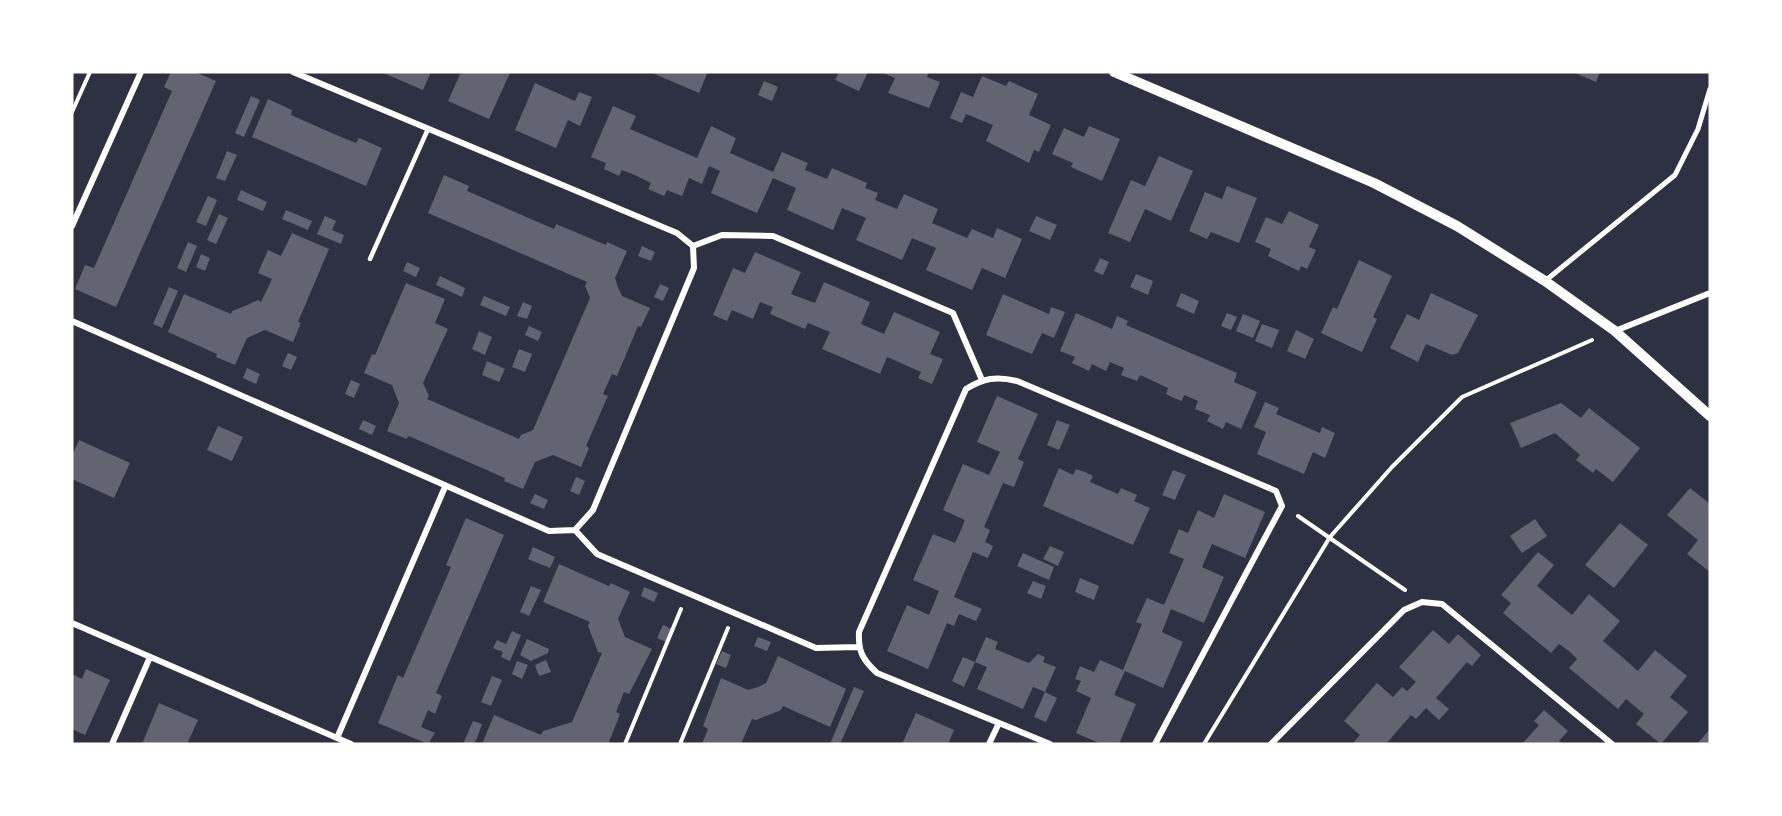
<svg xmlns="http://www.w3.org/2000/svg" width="1782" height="816" font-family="'DM Sans',sans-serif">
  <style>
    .building { fill: #626471 }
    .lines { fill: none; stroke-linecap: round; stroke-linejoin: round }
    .path { stroke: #fff; stroke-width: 4 }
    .service { stroke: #fff; stroke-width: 4.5 }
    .pedestrian { stroke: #fff; stroke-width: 5 }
    .minor { stroke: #fff; stroke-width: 6 }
    .tertiary { stroke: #fff; stroke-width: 10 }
  </style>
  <rect width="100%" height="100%" fill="#2d3142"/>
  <path class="building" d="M171,72H195L216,81L116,307L75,289L85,265L94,268L172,91L164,87Z
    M381,72H431L423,90Z
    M461,72L510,73L489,119L448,101Z
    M650,72H702L707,74L699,93Z
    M839,72H868L859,91L835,80Z
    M881,72H929L927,77L940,82L929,108L888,93L895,78Z
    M1573,72H1600L1596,82Z
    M982,76L1006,86L1009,81L1038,94L1029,115L1051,125L1039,152L1034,150L1029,163L986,141L993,125L966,114L962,123L950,118L961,92L973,97Z
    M764,81L778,87L772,101L758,95Z
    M535,83L575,101L579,92L592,97L580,126L568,120L556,148L515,130Z
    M251,96L260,100L244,137L235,133Z
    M268,99L292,110L291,115L334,134L356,143L359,138L382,148L366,186L252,137Z
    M613,106L636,116L630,129L697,158L711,126L736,138L730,153L773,172L782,152L808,163L805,170L827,179L832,168L867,183L865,188L878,193L875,200L897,209L904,194L938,209L932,223L967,238L972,229L993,238L997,228L1022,239L1005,278L982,268L972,290L926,270L936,248L912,238L902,260L856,240L866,218L842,208L833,230L787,210L796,188L773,178L757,213L711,193L720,171L709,166L702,184L689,178L682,196L667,190L664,196L648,189L651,183L637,176L622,170L619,176L604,169L606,163L591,157Z
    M1089,126L1120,139L1102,181L1071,167L1073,163L1052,154L1064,128L1084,137Z
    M227,151L237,155L225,181L216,178Z
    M1159,156L1193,171L1171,221L1145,209L1130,242L1108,233L1131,180L1145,186Z
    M444,175L469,186L467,191L554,229L556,224L606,245L607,242L627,251L615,278L618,287L622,296L650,308L641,327L638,326L617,376L612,374L603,394L608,396L586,446L589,448L581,467L553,455L535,462L523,489L504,481L505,478L411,437L408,436L407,439L387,431L399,403L392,385L364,373L372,354L375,355L406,283L445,299L435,323L448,329L423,383L429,396L427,399L519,439L521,435L533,430L590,298L585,286L587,282L428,213Z
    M1227,186L1257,198L1239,243L1211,232L1207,239L1189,231L1205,192L1222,199Z
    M241,190L267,202L263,211L237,200Z
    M208,196L217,200L206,226L196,222Z
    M286,210L312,221L308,230L282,219Z
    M1289,211L1319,225L1309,247L1316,250L1307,269L1301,266L1299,271L1272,258L1268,256L1271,249L1255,242L1266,217L1282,224Z
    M219,214L228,218L216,244L207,240Z
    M325,216L336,221L332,230L344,235L341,244L317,234Z
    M1036,216L1057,225L1050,240L1029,231Z
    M292,233L329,249L298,322L301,323L293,342L265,330L247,338L235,365L216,357L217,354L168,332L184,294L231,314L232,311L245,306L258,300L261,302L272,279L258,273L268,250L281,256Z
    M188,242L197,246L186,272L177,268Z
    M642,246L655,252L651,261L638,256Z
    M755,252L801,272L791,294L815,303L824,282L870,302L861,324L884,334L894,312L940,332L930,354L943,359L932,384L918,378L921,372L887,357L880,374L822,349L830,332L808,323L805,329L770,314L773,307L760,302L753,319L732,310L727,321L713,315L733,268L745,273Z
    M201,254L210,258L205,271L196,267Z
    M1100,258L1109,262L1103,275L1094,271Z
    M1359,260L1392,276L1373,317L1377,319L1362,352L1321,333L1333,307L1337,309Z
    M407,262L420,268L416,277L403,271Z
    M1136,274L1153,281L1148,295L1130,287Z
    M440,276L465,288L462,297L436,285Z
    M660,284L669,288L663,301L654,297Z
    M169,287L178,291L162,328L153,324Z
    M1181,293L1199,301L1194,314L1176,306Z
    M1431,293L1478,315L1458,353L1452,355L1426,344L1418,362L1390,348L1407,314L1419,320Z
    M1003,294L1049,314L1051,307L1065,312L1054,338L1042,333L1032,354L986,335Z
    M484,296L510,307L506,316L480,305Z
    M523,302L532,306L527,319L517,316Z
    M1076,313L1112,329L1117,316L1128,321L1126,325L1237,373L1234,382L1257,392L1241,429L1226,422L1223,429L1207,421L1210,415L1195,409L1198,401L1184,395L1182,401L1174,398L1166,394L1168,388L1140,375L1137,381L1121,375L1124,368L1110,362L1106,371L1092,364L1089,371L1072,363L1075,357L1060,351Z
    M1227,313L1237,317L1231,330L1221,326Z
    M1243,314L1260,321L1253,338L1236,331Z
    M1262,324L1279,330L1272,348L1255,341Z
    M529,326L542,332L538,341L525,335Z
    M1296,330L1314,339L1305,359L1287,351Z
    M479,331L492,337L485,355L472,349Z
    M519,349L532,354L525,372L512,367Z
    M288,353L297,357L291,370L282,366Z
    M487,361L505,369L499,382L482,375Z
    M247,368L260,374L256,384L243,378Z
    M351,380L360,384L354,398L345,394Z
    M997,396L1038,414L1018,459L1024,462L1014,487L1003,483L984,527L990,530L985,542L993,546L988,558L973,552L954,597L982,609L976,621L959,614L954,626L947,623L928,669L887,651L907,605L929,615L939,591L913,580L933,534L955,543L960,532L965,520L943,510L963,464L989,475L1000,452L977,442Z
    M1265,402L1279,408L1276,414L1320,433L1322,427L1335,433L1325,458L1313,452L1304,474L1257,454L1266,432L1254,427Z
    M1561,403L1581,418L1589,408L1640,448L1613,482L1596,469L1593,473L1576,460L1580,455L1555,433L1521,448L1510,423Z
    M363,420L376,426L372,435L359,429Z
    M1057,420L1070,425L1059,450L1047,445Z
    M218,426L243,437L232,461L207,450Z
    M79,440L130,463L114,498L72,479V456Z
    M1059,468L1073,475L1076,469L1085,472L1093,476L1090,482L1118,494L1121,488L1137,495L1134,501L1150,508L1133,545L1043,506Z
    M1173,470L1186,475L1175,500L1162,495Z
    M576,477L585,481L579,495L570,491Z
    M1690,488L1710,504V572L1687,554L1698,540L1667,515Z
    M535,494L548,500L544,509L530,503Z
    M1224,494L1265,512L1245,558L1212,544L1202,567L1224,577L1204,623L1171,609L1162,632L1183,642L1163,688L1125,671L1114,695L1136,704L1119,744H1101L1076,733L1091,698L1076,691L1081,681L1075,679L1080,666L1094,672L1100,660L1123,670L1142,624L1136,622L1147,598L1164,605L1184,559L1169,553L1179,529L1188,533L1198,510L1214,518Z
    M466,518L504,535L436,693L442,696L435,714L428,710L421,727L435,733L428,744L378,723L398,675L403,678L432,611L451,567L446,565Z
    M1535,519L1547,536L1522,553L1510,536Z
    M1620,523L1648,545L1614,588L1585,565Z
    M1050,546L1064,552L1058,566L1043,559Z
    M533,547L555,557L550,568L528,559Z
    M1538,552L1554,565L1537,586L1572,615L1589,594L1620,621L1603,641L1621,656L1638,671L1655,650L1687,676L1670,697L1688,712L1661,744L1636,724L1644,714L1626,699L1618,709L1569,668L1577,659L1569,651L1559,644L1551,653L1503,613L1511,603L1501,595Z
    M1023,553L1054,567L1049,580L1017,566Z
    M559,564L609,586L611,583L630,592L618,619L625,637L652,649L629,694L624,692L616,712L620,714L609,742L613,744H482L494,715L541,735L543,731L572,722L602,653L598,652L588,626L590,622L543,602Z
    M1080,578L1099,586L1094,600L1075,592Z
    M1033,581L1046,586L1041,599L1027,593Z
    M531,586L541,590L529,616L520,612Z
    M644,587L658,593L654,602L641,596Z
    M663,625L672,629L666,642L657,638Z
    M1433,630L1449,644L1458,634L1481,655L1472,666L1467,662L1436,698L1449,709L1439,720L1426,708L1416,719L1411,715L1386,744H1352L1360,735L1344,721L1377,683L1393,697L1402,687L1407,691L1416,682L1399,667Z
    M512,631L521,635L510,661L501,657L503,652L493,648L497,640L506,644Z
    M758,637L771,642L767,651L754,646Z
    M986,637L998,642L995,649L1029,663L1038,654L1045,657L1043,662L1056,667L1045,692L1033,687L1023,709L977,689L987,667L975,662L964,687L952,681L963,657L975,662Z
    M527,639L549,649L548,653L531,661L520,655Z
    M722,651L731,655L726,668L716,664Z
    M778,656L846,689L830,727L783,706L781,710L756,720L752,719L741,744H702L708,729L703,726L721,678L748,690L758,687L766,683Z
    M546,660L551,672L539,676L535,665Z
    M517,661L528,665L522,679L512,674Z
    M86,669L110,680L85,735L72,729V674L82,679Z
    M492,676L502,680L491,706L481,702Z
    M854,687L864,691L840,744H830Z
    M1045,692L1057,698L1046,722L1034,717Z
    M159,703L198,720L187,744H142Z
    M1544,710L1568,731L1559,741L1562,744H1522L1539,725L1534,721Z
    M916,713L954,730L948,744H902Z
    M473,721L482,724L477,738L474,744H463Z
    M1709,730L1710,744H1697Z"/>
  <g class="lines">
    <path class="path" d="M72,112L90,72
      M1298,516L1405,590
      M625,744L681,609
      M680,744L728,628
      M1204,744L1330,537L1392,467L1462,397L1592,340"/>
    <path class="service" d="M370,259L428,129"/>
    <path class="pedestrian" d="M1545,281L1675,175L1698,129L1710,89"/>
    <path class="minor" d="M72,226L141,72
      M693,246L722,235L773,236L953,313L982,380
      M72,321L549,531L575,530L593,510L694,268L693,246L677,233L293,72
      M1615,331L1710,293
      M575,530L597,554L816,648L858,647
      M72,623L351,744
      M337,738L445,487
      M112,744L150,657
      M989,744L999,723
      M1050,744L877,673C863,660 858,652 859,632L966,389C984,378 996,376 1017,381L1276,491L1282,506L1155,744
      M1271,744L1404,610L1422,602L1442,604L1612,744"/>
    <path class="tertiary" d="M1114,72L1374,183L1457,226L1545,281L1615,331L1710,416"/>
  </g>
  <rect width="1782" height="816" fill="none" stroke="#ffffff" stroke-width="147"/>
</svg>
